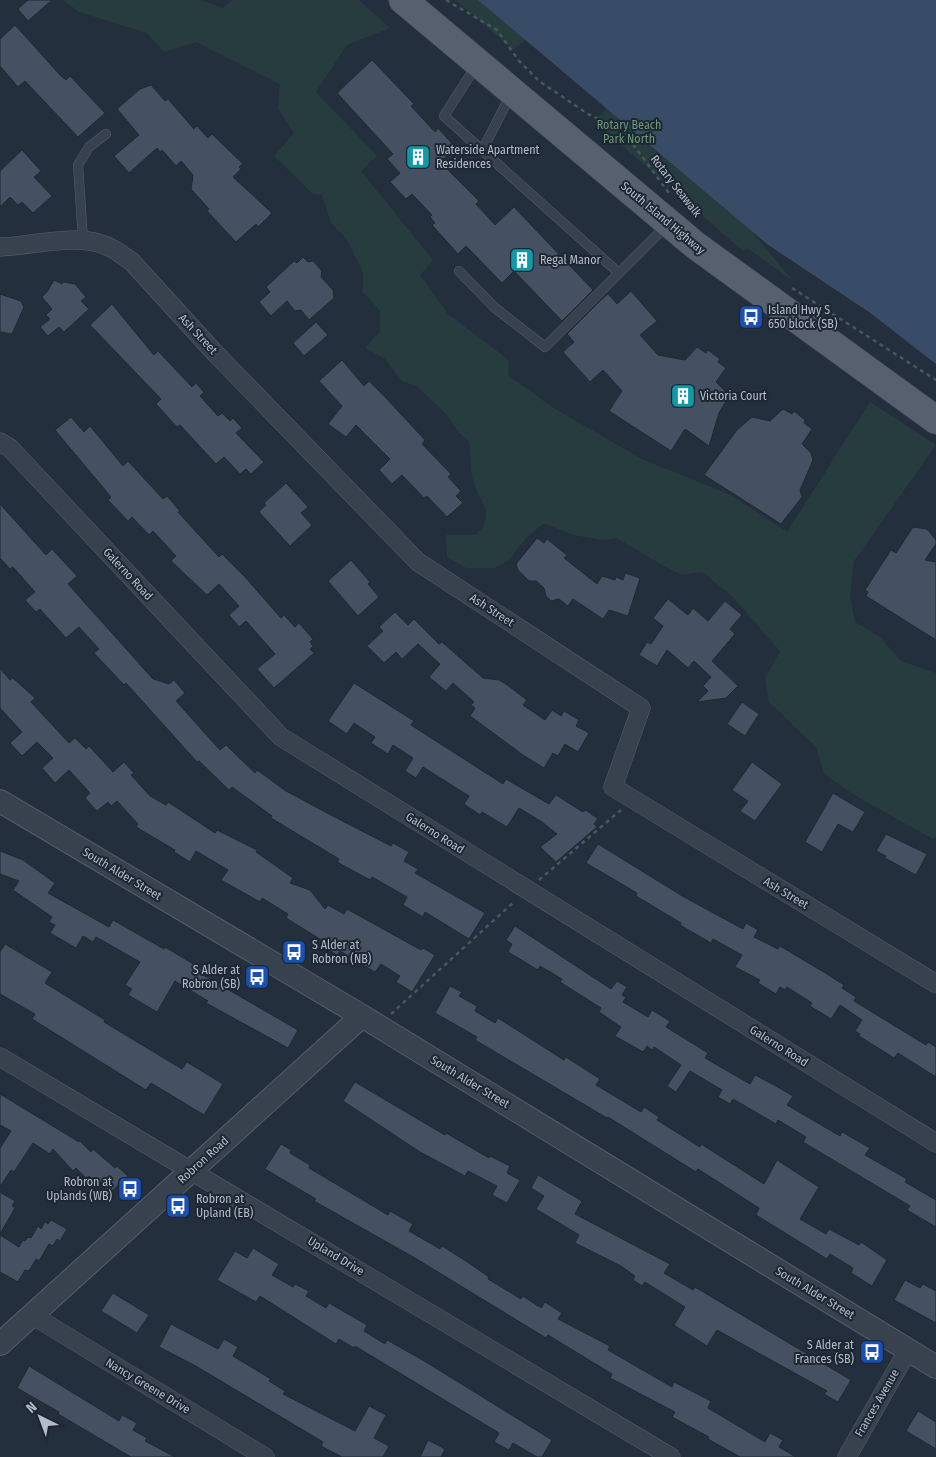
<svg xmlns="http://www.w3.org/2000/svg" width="936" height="1457" font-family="'Fira Sans Condensed',sans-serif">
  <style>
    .green { fill: #263c3f }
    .water { fill: #394c67 }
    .building { fill: #455162; stroke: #1f2835 }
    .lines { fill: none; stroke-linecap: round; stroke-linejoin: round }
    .service-casing { stroke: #565f6c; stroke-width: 10 }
    .minor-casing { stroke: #565f6c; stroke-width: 19 }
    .tertiary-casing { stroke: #565f6c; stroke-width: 24 }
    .primary-casing { stroke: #414a57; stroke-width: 29 }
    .path { stroke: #44595c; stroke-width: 2.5; stroke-dasharray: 4 4; stroke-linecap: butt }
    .service { stroke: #38414e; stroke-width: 9 }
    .minor { stroke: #38414e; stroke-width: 18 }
    .tertiary { stroke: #38414e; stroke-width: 22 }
    .primary { stroke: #56606e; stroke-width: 28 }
    .labels { text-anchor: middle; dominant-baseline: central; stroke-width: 4; stroke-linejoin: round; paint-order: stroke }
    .park-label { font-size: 12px; fill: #6b9a76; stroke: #1d2633 }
    .poi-label { font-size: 12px; fill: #b4bcc9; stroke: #1d2633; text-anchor: start }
    .street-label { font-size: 12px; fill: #b4bcc9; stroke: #1d2633 }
  </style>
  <rect width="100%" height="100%" fill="#242f3e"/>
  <path class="green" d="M63,0H200L223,8L232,0H359L390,28L347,45L316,92L377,156L361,171L433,260L420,275L448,314L509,360L508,375L552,407L642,459L731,495L787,532L870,402L936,445L854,561L850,597L855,622L880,637L901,661L936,673V837L933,839L856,796L824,774L816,747L769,702L765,678L780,651L732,596L702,572L682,575L664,566L616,538L603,540L573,535L544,523L527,537L508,561L494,568H466L447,557L446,535H476C497,513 480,503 473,481C470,469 471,453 469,441L459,433L445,413L418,387L402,381L384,358L365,348L380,331V311L363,292V272L347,239L331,223L322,195L313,194L274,156L294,133L278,108L280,84L196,42L164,52L147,33L79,12Z
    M456,0H509L541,26L513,50Z
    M616,100L743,221L793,281L747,248L743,251L594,121Z"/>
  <path class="water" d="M478,0H936V364L869,312L767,244Z"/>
  <path class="building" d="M28,0H52L28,21L18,9Z
    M15,25L60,75L66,80L70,76L105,113L78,137L25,81L18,87L0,66V39Z
    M372,60L414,104L411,106L435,132L438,128L456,148L440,162L479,201L476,204L495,225L514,207L593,290L562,321L514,271L502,283L466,246L458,254L432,225L435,223L430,217L432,215L412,194L406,199L390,182L400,173L387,159L393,154L337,93Z
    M151,85L165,101L168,99L194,129L197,126L208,138L212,134L243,164L239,167L241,169L233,177L272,213L258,227L256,224L236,242L207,211L209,209L191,189L193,175L181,161L176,166L162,150L160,152L157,148L129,173L114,156L139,135L117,109L140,89Z
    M22,150L41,171L34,177L52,196L33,213L22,202L18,205L10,197L0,207V171Z
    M303,257L308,262L313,261L322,271L321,277L333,290L334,298L309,320L301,310L295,311L287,301L271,316L259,302L270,292L266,287L294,261L297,263Z
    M54,280L62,284L64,282L75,284L86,297L81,301L89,309L64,332L59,327L48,336L40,327L50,319L46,315L52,309L42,297L47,292Z
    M631,291L657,321L640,335L658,355L685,360L697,347L706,353L708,350L720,359L718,362L726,368L716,382L726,392L727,399L719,413L709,446L685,429L671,451L609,411L622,391L603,370L590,382L563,352L574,342L567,334L602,299L608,294L617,304Z
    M0,294L21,301L24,307L12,334L0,332Z
    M112,304L154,355L158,351L192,387L196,383L204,392L200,396L218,416L222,413L230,421L233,418L242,428L236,433L264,462L251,474L246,469L240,474L224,457L216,464L180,425L177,427L156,404L161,399L90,325Z
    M316,322L328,335L304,356L293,343Z
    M342,360L364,386L369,381L385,397L425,440L422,444L451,474L448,477L461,491L456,496L463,503L447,517L427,496L424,498L402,475L392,484L379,470L390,459L356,425L346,437L328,424L342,406L319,381Z
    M783,409L792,414L794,411L805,420L804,423L812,429L802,444L811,453L813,460L800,490L802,497L781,524L704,475L737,430L752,417L770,421Z
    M71,417L84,432L90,426L123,466L128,461L163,499L167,496L180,511L178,512L219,557L222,554L245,577L281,618L284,615L295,627L299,623L313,639L310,642L313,646L310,649L314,653L274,688L257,669L275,654L246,621L239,627L229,615L239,606L219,584L207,595L171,561L176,556L153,531L149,535L132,517L128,521L108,500L111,497L55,430Z
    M286,483L308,507L301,513L312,525L290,546L259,512L266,505L264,503Z
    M0,504L46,555L52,549L77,576L68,584L153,679L169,684L174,680L185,693L176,701L220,750L226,745L255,773L257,770L286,791L327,813L391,846L393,843L409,852L404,861L418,869L415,873L485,913L469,939L425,912L423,917L403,905L407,897L372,877L370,880L337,862L339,859L271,818L272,816L232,787L229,790L199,761L197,762L126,683L124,685L94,653L99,649L79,627L66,638L40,609L36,612L25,600L35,592L13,567L10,569L0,558Z
    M913,527L927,529L936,540V544L925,560L936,562V640L866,596L868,592L865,590L891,550L896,553Z
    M537,538L544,543L547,539L567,555L564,558L597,584L602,576L615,580L616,577L623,580L625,573L640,578L628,616L609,610L603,619L573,599L568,606L559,599L551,601L546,596L544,588L536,581H529L518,570L516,564Z
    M351,560L370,582L368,584L379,597L358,616L328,581Z
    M668,599L688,615L693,608L708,621L725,601L742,615L730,629L735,634L712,661L738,686L726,698L697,702L708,691L703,686L711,677L694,661L688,668L667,650L657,666L639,655L647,642L651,644L663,626L653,618Z
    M395,612L408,625L414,619L439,644L442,642L483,678L499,680L506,684L527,700L523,705L545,720L552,710L561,716L564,711L579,720L576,726L589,733L578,752L565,744L558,756L553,753L544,768L523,755L470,716L475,708L471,705L474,702L453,683L446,691L429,677L440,664L418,644L402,659L396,652L384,663L367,646L383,631L379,627Z
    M0,668L10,680L13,678L35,698L31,702L69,743L75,738L86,749L89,746L113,772L124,762L134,773L131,775L150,796L166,805L168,802L215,833L217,830L257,850L256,852L293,878L290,883L310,890L325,909L328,905L344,914L347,909L421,950L423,948L435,955L412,992L396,982L400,976L381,964L375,972L340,951L337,955L320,945L323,941L286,918L288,914L262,898L260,902L221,880L228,870L196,851L190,862L174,852L175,850L136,827L138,824L117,801L111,806L108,802L97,811L85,798L90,793L69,770L55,783L42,768L53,758L37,742L22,756L10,743L22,732L0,708Z
    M354,683L414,721L411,725L503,784L506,779L549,804L556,795L583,812L586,810L598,819L594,824L597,827L556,862L540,847L557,834L542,822L519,808L507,827L482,812L480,815L464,804L469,796L423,767L416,778L405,771L413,758L393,745L388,754L371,743L375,737L354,723L347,734L328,721Z
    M742,702L759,714L745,736L727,724Z
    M752,762L782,784L755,821L740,811L748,801L732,790Z
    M833,793L865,812L853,832L838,824L822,852L805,842Z
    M886,834L927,854L916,875L885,858L886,856L876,851Z
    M598,844L684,897L743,929L746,923L758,930L754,937L778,949L780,946L827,974L844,985L842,988L856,997L854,1001L926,1045L928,1042L936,1047V1077L898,1053L894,1058L859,1036L860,1034L855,1031L862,1020L840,1005L831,1019L810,1006L812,1003L787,987L785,990L780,987L776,994L758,983L760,980L735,967L742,955L713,939L711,943L680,925L681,923L636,896L637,893L586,863Z
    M0,851L23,860L55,883L48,893L109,927L113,920L164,949L165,947L205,971L203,975L298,1030L288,1048L206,1003L208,1001L175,981L157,1012L128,995L132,989L125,985L140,962L96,937L93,942L83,936L76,948L50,933L55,925L49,922L52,917L13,890L19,881L0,874Z
    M515,926L611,989L617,981L627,987L622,995L626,997L623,1002L648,1017L652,1010L670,1021L666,1027L708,1053L705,1058L750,1084L755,1075L776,1086L793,1096L787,1105L840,1136L842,1132L870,1148L865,1155L907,1179L905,1182L936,1200V1227L907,1210L910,1206L803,1142L806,1137L778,1120L776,1124L733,1099L730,1104L718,1097L722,1090L690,1071L676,1092L667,1086L681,1065L654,1047L652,1050L647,1046L643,1052L615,1036L621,1027L599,1012L601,1008L560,982L562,979L540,966L538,970L508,952L512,944L506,940Z
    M5,944L52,972L45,983L105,1020L104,1022L182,1069L187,1062L223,1084L204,1115L151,1083L146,1090L32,1019L35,1014L0,994V952Z
    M450,986L462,992L459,996L477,1006L475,1011L495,1023L498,1018L564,1060L566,1057L600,1079L596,1085L641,1112L644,1107L659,1117L657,1120L700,1147L701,1144L764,1184L777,1160L819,1187L800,1219L826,1234L829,1229L859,1245L861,1242L887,1260L872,1286L851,1273L853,1268L830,1254L827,1259L756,1215L759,1208L698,1169L696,1172L608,1117L607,1118L475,1040L477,1037L435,1013Z
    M355,1082L445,1135L446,1133L489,1158L490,1156L510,1166L507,1173L520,1180L507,1203L492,1195L497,1186L468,1171L465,1176L420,1152L343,1101Z
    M0,1094L79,1142L80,1141L91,1152L93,1149L115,1168L117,1166L128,1176L110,1193L100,1182L98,1185L89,1176L86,1178L76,1168L73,1171L53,1149L50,1154L33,1143L14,1172L11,1170L0,1187V1148L11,1131L0,1125Z
    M281,1144L291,1150L290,1153L310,1165L309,1168L388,1215L390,1211L413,1224L409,1231L440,1249L442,1246L466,1261L489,1277L488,1279L521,1299L523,1296L541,1308L545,1302L562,1313L558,1319L610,1346L608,1350L672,1387L674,1382L711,1401L708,1408L765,1442L770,1433L783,1440L779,1447L796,1457H740L708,1439L709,1437L672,1417L675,1412L610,1378L612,1374L548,1335L546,1338L415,1258L314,1201L316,1199L265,1169Z
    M538,1175L582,1201L575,1214L670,1264L664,1273L693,1290L695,1287L851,1380L838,1402L824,1394L827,1391L717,1330L707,1346L674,1325L685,1307L645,1282L642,1286L633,1280L635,1276L621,1266L575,1243L579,1235L536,1209L544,1196L531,1188Z
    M0,1192L15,1201L12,1206L15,1208L0,1234Z
    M51,1220L67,1229L60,1241L57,1239L53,1246L49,1244L39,1261L36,1259L29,1271L25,1270L18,1282L0,1272V1235L19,1247L23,1240L25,1241L28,1237L31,1238L38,1226L41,1229L45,1222L48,1224Z
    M253,1248L279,1264L272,1275L293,1287L295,1284L309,1291L306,1296L326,1308L329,1303L367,1325L364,1331L385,1344L387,1340L426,1362L552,1440L542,1457H537L513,1443L509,1450L494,1442L499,1433L355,1346L354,1348L339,1339L336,1344L260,1296L256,1302L217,1280L235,1251L247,1258Z
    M905,1280L920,1288L923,1284L936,1291V1323L894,1300Z
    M113,1293L149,1315L137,1333L101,1311Z
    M171,1324L218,1349L224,1339L238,1347L233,1356L271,1379L269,1381L285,1391L283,1394L355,1431L369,1406L386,1415L374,1438L389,1446L383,1457H342L321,1446L323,1442L194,1365L159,1347Z
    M29,1366L119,1421L122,1415L137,1423L133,1430L147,1438L145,1441L175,1457H131L58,1414L59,1412L17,1388Z
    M918,1411L936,1422V1449L906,1431Z
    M428,1440L445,1449L441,1457H420Z"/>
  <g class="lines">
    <defs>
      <path id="service" d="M476,66L444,116L619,273
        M482,151L511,94
        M83,240L78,165L89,147L106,134
        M459,271L494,307L545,347L667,225"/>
      <path id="minor" d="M0,247C29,246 70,235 98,243C111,246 121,254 132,262L215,353L418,562L641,708L613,787L936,984
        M0,442L10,448L281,737L936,1143
        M0,1057L671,1457
        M32,1315L265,1457
        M847,1457L908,1350"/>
      <path id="tertiary" d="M0,801L362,1016L936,1367
        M0,1344L362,1016"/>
      <path id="primary" d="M403,0L695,245L936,420"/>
    </defs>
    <use href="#service" class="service-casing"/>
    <use href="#minor" class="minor-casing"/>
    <use href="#tertiary" class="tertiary-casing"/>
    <use href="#primary" class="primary-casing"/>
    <path class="path" d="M446,0L497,30L519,61L539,81L588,114L612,125L627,136L671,196
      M792,288L936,380
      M539,880L621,810
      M391,1014L515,901"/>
    <use href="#service" class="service"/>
    <use href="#minor" class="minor"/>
    <use href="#tertiary" class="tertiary"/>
    <use href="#primary" class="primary"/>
  </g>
  <defs>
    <symbol id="building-square" viewBox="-11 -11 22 22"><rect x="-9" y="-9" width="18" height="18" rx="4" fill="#0f9aa8" stroke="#1d2633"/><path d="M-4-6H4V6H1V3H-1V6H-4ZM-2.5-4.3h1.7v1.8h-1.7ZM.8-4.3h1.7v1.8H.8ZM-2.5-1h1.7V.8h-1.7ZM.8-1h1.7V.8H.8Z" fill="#fff"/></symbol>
    <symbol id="bus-square" viewBox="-11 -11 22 22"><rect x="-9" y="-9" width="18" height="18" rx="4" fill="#1a4fb4" stroke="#1d2633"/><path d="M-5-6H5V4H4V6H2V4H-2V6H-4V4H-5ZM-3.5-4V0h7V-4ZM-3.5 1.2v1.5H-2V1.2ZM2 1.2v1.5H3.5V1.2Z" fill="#fff"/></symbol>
  </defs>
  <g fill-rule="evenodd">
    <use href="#building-square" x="404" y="143" width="28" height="28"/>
    <use href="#building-square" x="508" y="246" width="28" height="28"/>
    <use href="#bus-square" x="737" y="303" width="28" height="28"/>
    <use href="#building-square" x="669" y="382" width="28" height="28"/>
    <use href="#bus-square" x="280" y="938" width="28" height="28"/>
    <use href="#bus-square" x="243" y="963" width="28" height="28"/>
    <use href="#bus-square" x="116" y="1175" width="28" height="28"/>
    <use href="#bus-square" x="164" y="1192" width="28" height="28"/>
    <use href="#bus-square" x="858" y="1338" width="28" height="28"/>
  </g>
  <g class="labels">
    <g class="park-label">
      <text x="629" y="125">Rotary Beach<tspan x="629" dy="14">Park North</tspan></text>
    </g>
    <g class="poi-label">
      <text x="436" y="150">Waterside Apartment<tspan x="436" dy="14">Residences</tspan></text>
      <text x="540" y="260">Regal Manor</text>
      <text x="768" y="310">Island Hwy S<tspan x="768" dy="14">650 block (SB)</tspan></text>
      <text x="700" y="396">Victoria Court</text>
      <text x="312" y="945">S Alder at<tspan x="312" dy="14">Robron (NB)</tspan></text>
      <text x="240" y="970" text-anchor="end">S Alder at<tspan x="240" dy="14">Robron (SB)</tspan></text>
      <text x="112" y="1182" text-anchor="end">Robron at<tspan x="112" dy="14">Uplands (WB)</tspan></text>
      <text x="196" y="1199">Robron at<tspan x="196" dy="14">Upland (EB)</tspan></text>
      <text x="854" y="1345" text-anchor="end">S Alder at<tspan x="854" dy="14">Frances (SB)</tspan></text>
    </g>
    <g class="street-label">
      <text transform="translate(676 186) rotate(52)">Rotary Seawalk</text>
      <text transform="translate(663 218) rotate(40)">South Island Highway</text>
      <text transform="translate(198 334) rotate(47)">Ash Street</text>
      <text transform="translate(128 574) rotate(47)">Galerno Road</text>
      <text transform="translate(492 610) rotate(33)">Ash Street</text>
      <text transform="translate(435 833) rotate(32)">Galerno Road</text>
      <text transform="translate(122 874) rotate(31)">South Alder Street</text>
      <text transform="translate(786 893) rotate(31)">Ash Street</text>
      <text transform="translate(779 1046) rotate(32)">Galerno Road</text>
      <text transform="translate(470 1082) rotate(31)">South Alder Street</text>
      <text transform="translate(203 1160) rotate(-42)">Robron Road</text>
      <text transform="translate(336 1256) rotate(31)">Upland Drive</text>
      <text transform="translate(815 1293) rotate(31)">South Alder Street</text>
      <text transform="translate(148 1386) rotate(31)">Nancy Greene Drive</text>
      <text transform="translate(877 1403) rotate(-60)">Frances Avenue</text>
    </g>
  </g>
  <g transform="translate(40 1417) rotate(318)" stroke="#1d2633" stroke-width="4" paint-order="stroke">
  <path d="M0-4L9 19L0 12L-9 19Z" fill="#b4bcc9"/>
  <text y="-8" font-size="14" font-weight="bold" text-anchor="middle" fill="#b4bcc9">N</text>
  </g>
</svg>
